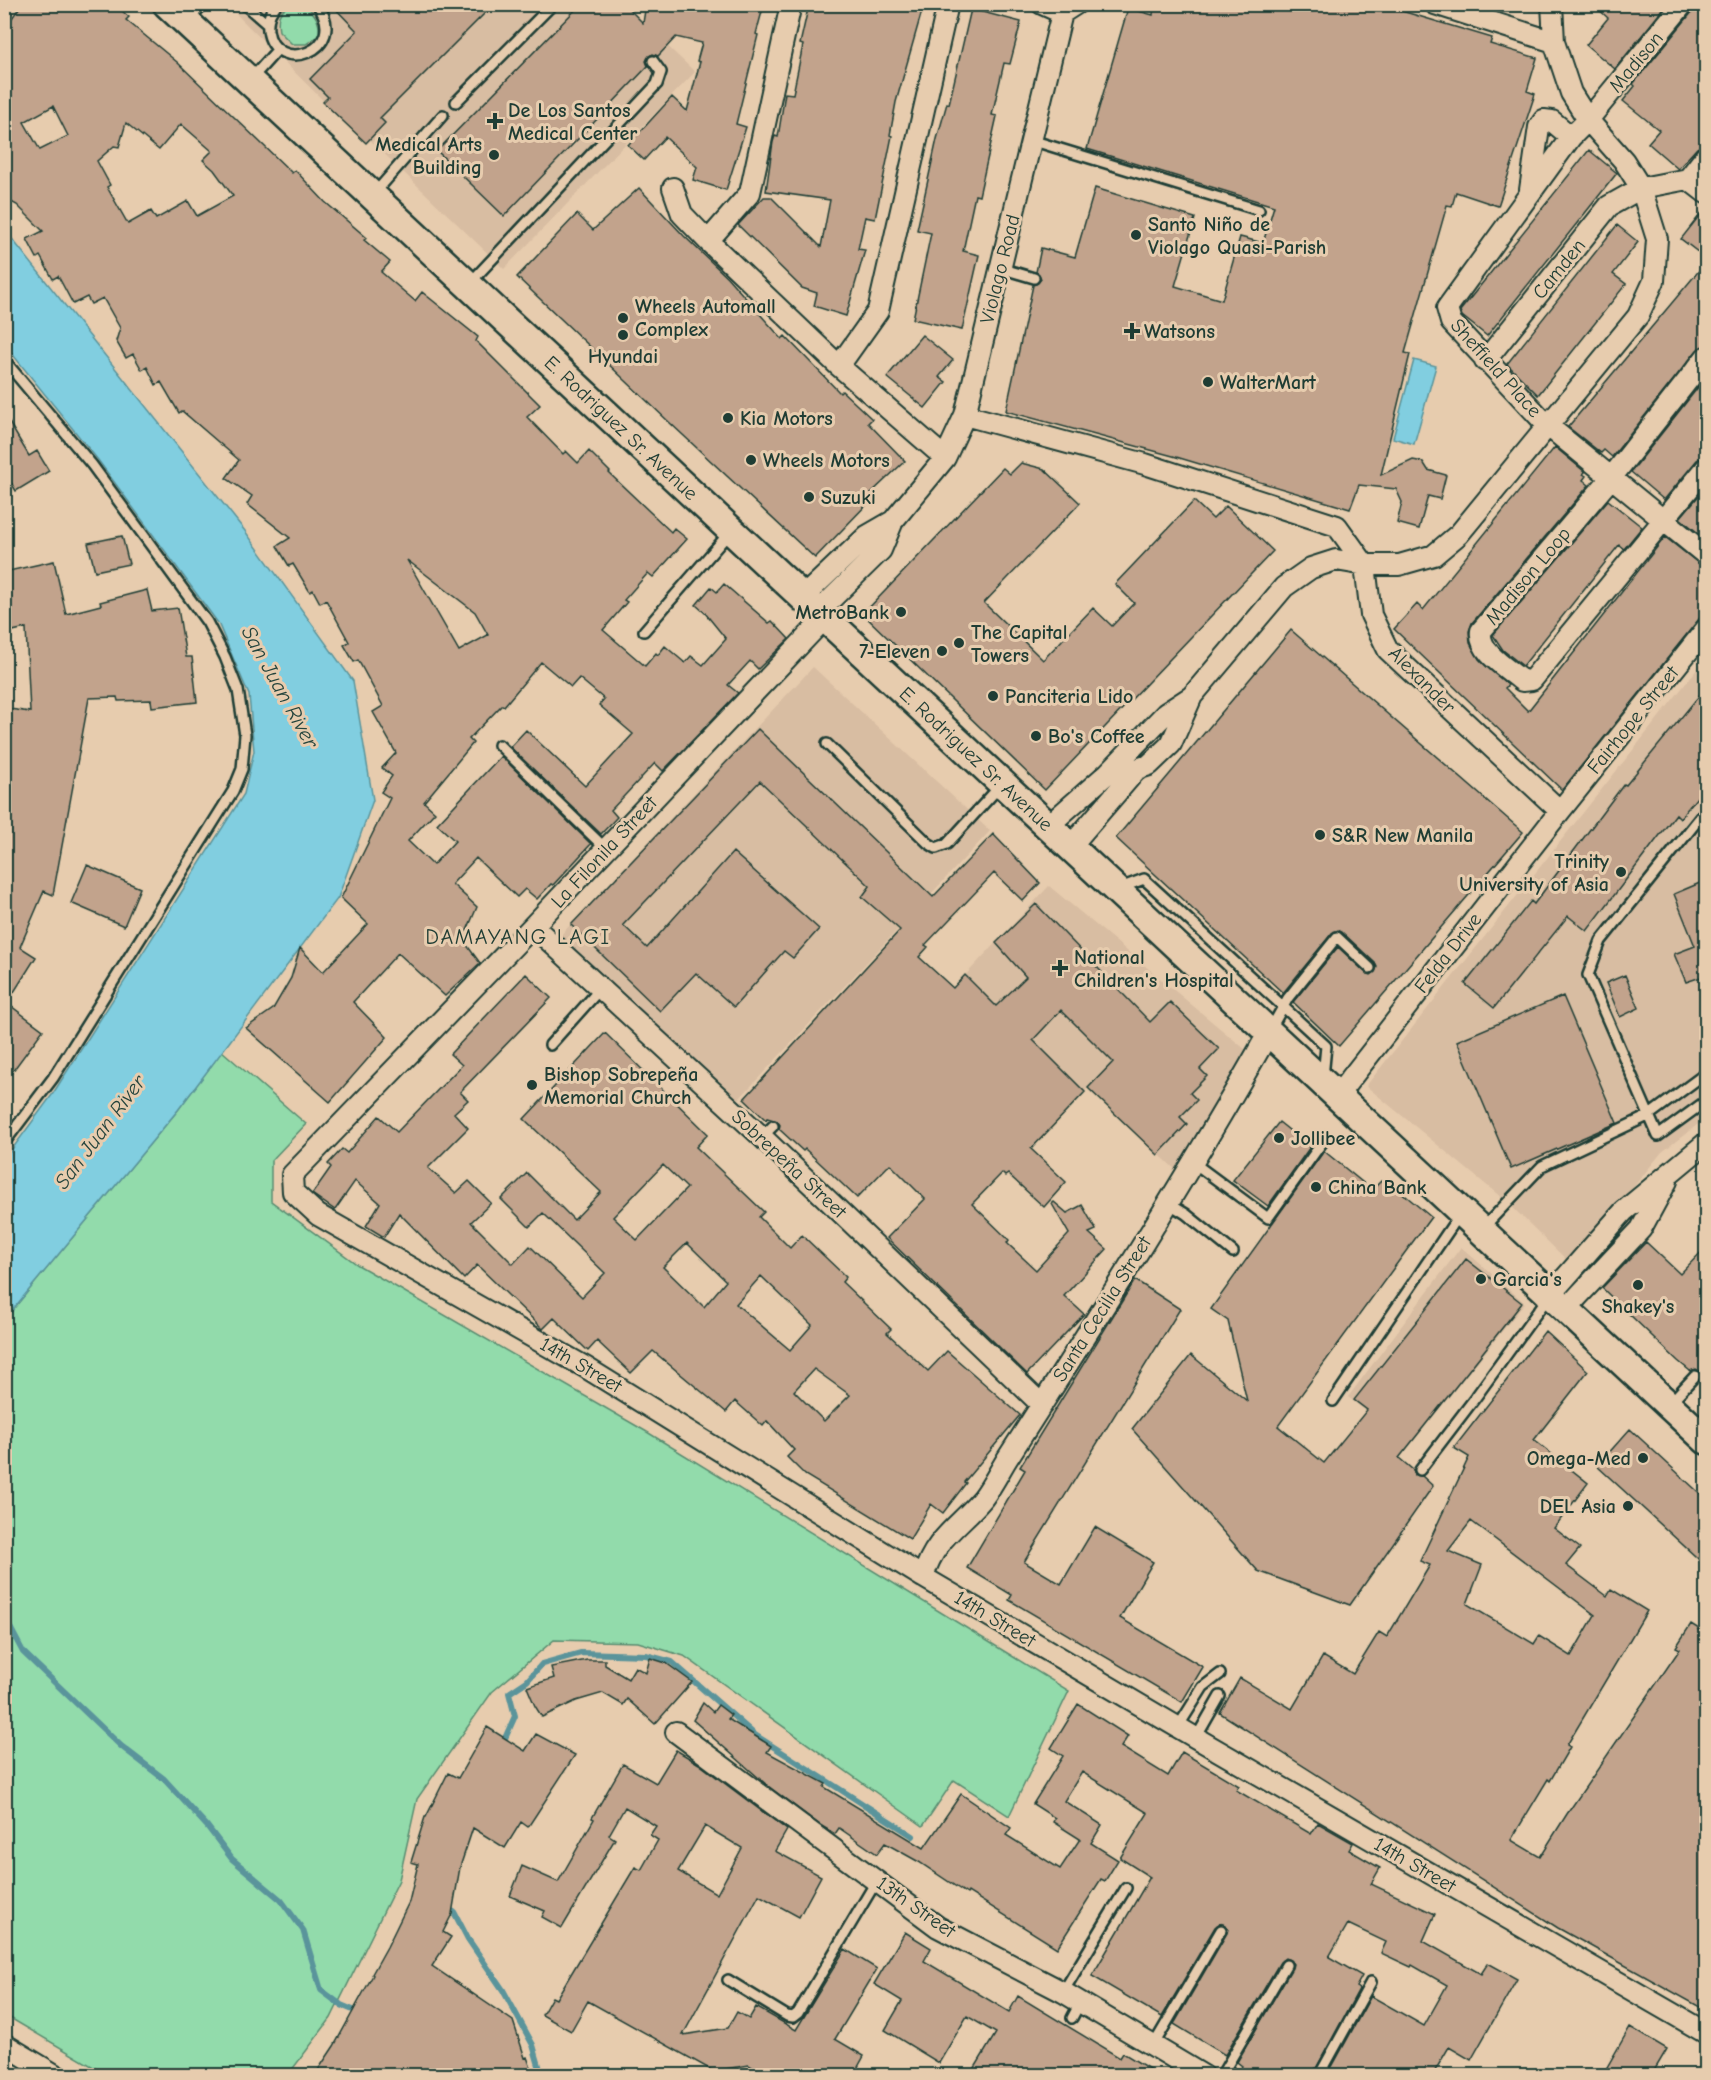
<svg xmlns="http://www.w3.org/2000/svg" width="1711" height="2080" font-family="'Comic Neue',sans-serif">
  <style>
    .built { fill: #d8bda2 }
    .green { fill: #92dbab; stroke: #588c70; stroke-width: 1.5 }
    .water { fill: #81cee0; stroke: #5a949b; stroke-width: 1.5 }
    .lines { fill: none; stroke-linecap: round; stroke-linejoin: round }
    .stream { stroke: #5a949b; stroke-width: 6 }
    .building { fill: #c2a38c; stroke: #1f3d34; stroke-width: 1.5; fill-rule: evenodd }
    .lane-casing { stroke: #1f3d34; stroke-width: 14 }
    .street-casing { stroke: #1f3d34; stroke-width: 24 }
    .secondary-casing { stroke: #1f3d34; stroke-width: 32 }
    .lane { stroke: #e7ccae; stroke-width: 9 }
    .street { stroke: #e7ccae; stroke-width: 20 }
    .secondary { stroke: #e7ccae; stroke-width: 27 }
    .poi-dot { fill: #1f3d34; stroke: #e7ccae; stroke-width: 2 }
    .labels { text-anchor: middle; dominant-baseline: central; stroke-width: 6; stroke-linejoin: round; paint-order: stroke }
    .street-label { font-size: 20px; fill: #1f3d34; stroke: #e7ccae }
    .poi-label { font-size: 20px; font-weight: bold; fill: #1f3d34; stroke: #e7ccae; text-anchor: start }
    .water-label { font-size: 21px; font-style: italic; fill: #24443d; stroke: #e7ccae }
    .quarter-label { font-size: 22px; letter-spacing: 1.5px; fill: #1f3d34; stroke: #e7ccae }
  </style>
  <rect width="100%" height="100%" fill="#e7ccae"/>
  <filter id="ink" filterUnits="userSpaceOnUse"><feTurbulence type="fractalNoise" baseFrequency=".0167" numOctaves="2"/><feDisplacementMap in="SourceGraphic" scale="12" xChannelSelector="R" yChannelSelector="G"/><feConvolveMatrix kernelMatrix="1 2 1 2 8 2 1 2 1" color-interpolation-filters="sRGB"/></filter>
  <g filter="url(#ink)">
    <path class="built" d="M227,5H624L695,72L504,269L370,140L366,143Z
      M1706,658V1118L1662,1152L1571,1264L1507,1202L1366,1086Z
      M813,667L990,831L738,1100L557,939Z
      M1049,886L1246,1050L1178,1172L1088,1088L1005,1176L886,1060Z
      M1461,1247L1525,1303L1410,1445L1348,1397Z"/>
    <path class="green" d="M289,5L307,6C316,16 320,21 319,35L306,44H292L279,31C277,19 278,12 289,5Z
      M222,1051L306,1124L271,1161V1201L358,1265L647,1432L1069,1691L1009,1816L954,1780L923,1826L684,1656L638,1642L554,1640L492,1692L417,1799L399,1880L331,2018L288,2075H107L5,2015V1319L178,1110Z"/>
    <path class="water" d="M5,230L245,531L353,681L373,800L338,898L178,1110L5,1319L4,1160L52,1095L244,794L254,751L249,695L218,623L98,460L5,345Z
      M1414,360L1436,366L1414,444L1393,438Z"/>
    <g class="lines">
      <path class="stream" d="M4,1616L23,1652L121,1746L164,1779L207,1826L232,1859L281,1900L303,1930L321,1990L341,2005L360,2013
        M502,1745L515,1716L509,1693L527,1681L542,1664L581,1653L646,1655L672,1662L755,1735L913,1836
        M447,1908L454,1912L468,1939L503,1990L533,2045L542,2076"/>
    </g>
    <path class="building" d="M22,4H114L129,17L126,20L177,62L292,173L295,170L325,202L367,238L364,240L390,262L381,272L415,301L422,292L478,337L476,341L540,405L527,417L563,454L566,451L578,463L589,451L610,472L609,473L671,532L674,528L687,539L653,577L648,573L624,600L627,602L603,630L645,666L656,653L658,655L665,646L685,663L691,656L703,665L726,639L705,613L696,605L711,587L717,592L724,584L769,623L772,621L789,639L758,669L750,661L728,685L738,693L663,771L655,763L611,810L617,817L601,834L510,747L526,730L585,786L633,734L599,705L604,699L579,678L571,687L541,662L504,706L502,705L469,739L473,743L424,802L435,812L408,841L433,865L455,841L437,824L501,756L591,844L553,885L551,884L537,899L525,889L517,897L476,858L452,884L477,907L463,940L480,963L445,996L398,953L353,1002L387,1037L330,1102L246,1028L273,1009L291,978L300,948L323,972L368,924L341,898L390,798L381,792L392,776L382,768L396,753L373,712L383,706L358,660L354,662L344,645L349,642L326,600L320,603L313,590L310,592L293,564L289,566L277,546L290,538L247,504L252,496L226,478L239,460L182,411L179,413L161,382L156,385L147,367L142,370L133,354L126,358L116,341L120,328L103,298L91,304L87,297L73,304L58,276L53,279L40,256L37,258L27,239L43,231L17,205L4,198V13L12,18ZM53,106L68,136L40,150L24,122ZM126,123L159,150L181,124L212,151L203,160L214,170L233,196L197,216L188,201L156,219L151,211L128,224L107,187L110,185L97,161L114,146L119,147ZM407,560L475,612L488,635L459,651Z
      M331,4H494L380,118L385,123L366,143L323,102L328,97L310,79L357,31Z
      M581,4H624L643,23L646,4H764L756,34L758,35L736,124L746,127L726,190L693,180L697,167L665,137L644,160L628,145L672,97L687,111L700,62L697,61L702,43L676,37L658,56L653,54L649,56L646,61L648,66L504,216L437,151Z
      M809,4H924L896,102L890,135L892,136L875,219L865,217L858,249L865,250L846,316L814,306L817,293L802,288L738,225L764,197H771L821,247L830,200L766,191L773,142L775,136L778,137L785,93L793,94L803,45L800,44Z
      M1154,4H1370L1384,9L1385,6L1492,38L1490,44L1537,58L1527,91L1535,94L1498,206L1456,192L1452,206L1447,205L1405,353L1410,354L1381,475L1413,460L1423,462L1428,470L1446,475L1440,499L1428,496L1419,529L1397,523L1402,502L1396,489L1359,485L1350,509L1173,456L1006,411L1033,285L1038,283L1041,279L1039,274L1036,272L1041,248L1075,257L1095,188L1195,218L1175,286L1222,300L1240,237L1263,243L1274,206L1087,149L1128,8L1153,15Z
      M1593,4H1667L1615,69L1586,45L1608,18Z
      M1695,4H1707V144L1697,148L1678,169L1648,143L1659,130L1623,101L1635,86L1633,84L1692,12Z
      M971,9L1021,22L1010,64L1004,63L992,115L997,116L979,196L975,195L963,251L979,255L962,330L913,319L931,233L917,230L937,139L947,103L949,104Z
      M1589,150L1617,173L1487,336L1462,316L1460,311Z
      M639,188L684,236L727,277L782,339L785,336L840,393L842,391L872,419L868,423L905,461L868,496L872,499L815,558L669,422L517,277L577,214L593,230Z
      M1707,206V259L1681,239Z
      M1617,225L1638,242L1613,274L1626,284L1538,395L1507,364Z
      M1707,261V345L1697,350L1612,457L1604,450L1601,453L1568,427Z
      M922,335L953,360L939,377L946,382L925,408L887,377Z
      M1707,376V456L1697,460L1664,500L1631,472Z
      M4,414L29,456L37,451L49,471L16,491L4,471Z
      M1555,447L1585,472L1583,474L1586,476L1583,480L1589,485L1472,623L1469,631L1470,643L1479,659L1508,685L1505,688L1528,711L1665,537L1707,570V609L1562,790L1394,629L1417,604L1423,610Z
      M1021,463L1044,469L1080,503L984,603L1043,660L1093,608L1112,626L1134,603L1115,584L1194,501L1213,519L1226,506L1273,551L1045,790L863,614L1003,468L1010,474Z
      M1707,486V530L1702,536L1680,518Z
      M1608,500L1642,527L1624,549L1619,545L1523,666L1503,650L1493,635Z
      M122,536L129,564L95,571L88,543Z
      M54,561L66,614L101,605L100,602L147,590L152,611L178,608L186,657H192L197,702L152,707L151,700L118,701L117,697L89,698L53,895L44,891L20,947L36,957L7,1003L43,1030L4,1083V708L30,712L26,628L8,632L4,618V572Z
      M1291,630L1523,832L1339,1046L1293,1002L1338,947L1366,973L1371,975L1375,972L1377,967L1375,963L1342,932L1338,930L1332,933L1283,993L1116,838Z
      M1707,686V785L1680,818L1676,814L1587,931L1568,916L1494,1008L1465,984L1531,901L1534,904L1624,784L1626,785Z
      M758,729L933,897L993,834L1040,883L1023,901L994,873L925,945L928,947L919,957L953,988L965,975L996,1006L1026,977L996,943L1036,904L1150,1022L1170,1002L1219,1049L1200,1069L1207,1076L1190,1093L1197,1100L1180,1117L1187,1124L1158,1155L1088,1088L1113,1062L1061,1010L1033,1040L1085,1092L1031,1149L1066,1182L1044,1207L1008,1174L1005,1176L1002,1173L972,1204L1009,1240L1007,1243L1009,1245L1036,1270L1069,1234L1052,1204L1054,1202L1067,1213L1082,1205L1096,1230L1089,1233L1107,1249L1064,1296L1084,1314L1027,1374L887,1238L925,1199L890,1164L857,1198L805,1149L803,1151L779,1129L780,1125L777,1121L767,1118L766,1120L744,1099L900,930L862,897L870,886L760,781L623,925L647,948L733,852L819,929L793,958L784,951L734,1007L696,973L660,1011L571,925Z
      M87,865L140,888L124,926L71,903Z
      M1707,880V975L1686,982L1674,954L1695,946L1674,894Z
      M526,974L551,998L460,1092L468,1100L454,1113L468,1128L428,1168L456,1193L469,1181L491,1203L471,1222L513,1264L530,1246L582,1297L605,1273L543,1213L529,1227L501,1199L527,1173L574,1220L601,1192L524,1119L605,1033L708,1134L696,1147L764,1212L759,1217L790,1248L802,1235L846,1277L842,1282L891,1329L887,1333L928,1371L947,1351L1020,1415L964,1482L966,1483L943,1513L931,1504L910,1539L805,1475L787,1457L794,1450L767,1421L763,1426L735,1401L726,1412L653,1351L631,1373L597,1341L588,1351L554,1318L543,1329L477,1265L464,1279L399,1213L384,1237L366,1226L380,1203L355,1181L335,1210L312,1194L331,1167L328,1164L342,1149L347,1153L379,1116L397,1132L462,1065L450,1054ZM663,1165L687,1188L637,1240L613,1217ZM687,1243L726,1281L704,1307L663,1267ZM761,1276L812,1325L790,1350L736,1304ZM814,1369L850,1395L824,1421L794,1391Z
      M1625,975L1639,1008L1620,1017L1606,983Z
      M1563,996L1617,1123L1511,1169L1457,1041Z
      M1279,1122L1310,1147L1268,1206L1233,1180Z
      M1324,1151L1372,1190L1381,1181H1388L1431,1217L1278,1426L1324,1463L1367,1410L1354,1400L1466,1259L1522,1303L1399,1458L1413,1470L1415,1475L1422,1476L1433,1486L1350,1605L1258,1571L1132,1429L1191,1355L1247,1401L1228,1321L1211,1309Z
      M1646,1242L1680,1274L1707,1246V1387L1700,1381L1702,1377L1700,1371L1696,1369L1690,1371L1678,1361L1602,1288Z
      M1135,1280L1180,1309L1024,1562L1061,1584L1095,1527L1153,1562L1120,1618L1203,1667L1182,1702L1009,1600L1012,1595L967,1568L1025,1470L1020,1467Z
      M1545,1331L1588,1371L1534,1440L1588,1483L1554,1528L1580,1548L1566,1565L1607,1596L1611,1589L1647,1611L1567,1745L1570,1747L1550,1781L1548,1779L1511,1840L1540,1857L1567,1814L1680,1649L1676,1647L1691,1624L1707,1634V1820L1699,1833L1707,1838V2011L1558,1928L1220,1713L1240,1678L1292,1709L1323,1656L1353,1674L1379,1632L1387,1637L1430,1565L1420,1561L1469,1457L1454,1448ZM1471,1521L1595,1615L1571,1656L1539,1636L1534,1644L1467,1604L1482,1565L1448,1551Z
      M1630,1429L1707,1500V1567L1597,1466Z
      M650,1658L666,1663L692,1682L655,1724L627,1699L623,1705L603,1693L576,1701L542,1717L535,1706L527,1687L554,1678L551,1667L587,1660H605V1665L628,1679L635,1667L646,1673Z
      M703,1703L713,1712L718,1705L731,1715L728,1719L771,1746L767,1752L826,1784L824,1787L924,1848L961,1794L1011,1828L1006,1835L1060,1869L1080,1839L1053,1822L1055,1818L1033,1804L1063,1756L1051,1748L1078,1704L1128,1736L1121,1747L1168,1776L1182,1752L1239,1786L1236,1790L1311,1834L1318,1823L1353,1843L1349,1850L1380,1868L1371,1884L1435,1914L1423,1941L1481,1974L1488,1963L1517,1979L1471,2060L1449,2047L1432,2076H1327L1371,1996L1424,2026L1447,1985L1412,1965L1411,1967L1381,1953L1386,1942L1348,1924L1329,1957L1362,1976L1356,1987L1359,1989L1312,2076H1249L1240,2070L1242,2066L1237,2062L1292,1968L1293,1964L1290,1960L1285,1958L1280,1962L1225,2055L1174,2024L1227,1933L1228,1929L1225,1925L1220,1923L1215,1927L1162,2017L1092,1976L1150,1877L1120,1858L1148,1813L1082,1772L1064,1801L1102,1825L1091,1843L1118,1860L1105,1881L1101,1879L1057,1948L968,1892L967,1894L919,1862L885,1843L877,1854L839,1828L835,1834L820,1825L768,1786L693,1720Z
      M487,1727L525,1751L536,1734L575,1755L528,1827L521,1822L505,1848L473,1828L460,1867L452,1914L443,1932L451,1937L432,1966L513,2021L525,2058L527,2057L534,2076H314L334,2046L373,1975L372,1974L387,1947L409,1902L418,1864L411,1862L425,1817H426L448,1773L458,1778Z
      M676,1750L699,1764L787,1830L775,1851L821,1876L799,1917L759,1895L683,2035L728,2028L737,2012L749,2019L756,2007L796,2030L845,1949L877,1969L835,2039L864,2056L853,2076H766L749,2065L713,2071L588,2001L571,2031L542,2015L552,1997L556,1999L635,1867L641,1870L658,1840L650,1835L656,1826L625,1807L609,1835L615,1839L562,1928L542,1917L545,1911L510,1896L522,1866L558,1882L594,1819L592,1818L623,1764L656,1783ZM705,1826L742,1848L717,1894L678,1871Z
      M905,1932L931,1948L924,1961L1009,2012L1018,1996L1120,2058L1123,2053L1161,2076H970L996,2033L967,2016L939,2063L885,2030L902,2001L874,1984Z
      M1630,2027L1667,2049L1651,2076H1602Z"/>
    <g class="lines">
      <defs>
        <path id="lane" d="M244,4L267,24
          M277,4C270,11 267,20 268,30C274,77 352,51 317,4
          M188,19L204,4
          M252,78L278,49
          M456,102L553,4
          M1031,140L1259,210
          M374,194L443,115
          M1000,268L1034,278
          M469,284L657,84L661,72L653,61
          M4,360L92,465L207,622L225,657L238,690L245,735L242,769L233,791L53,1078L4,1143
          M644,631L730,532
          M827,744L928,843L936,848L947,844L1001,785
          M499,745L606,849
          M1706,810L1601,941L1588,975L1658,1136L1706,1101
          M1120,888L1144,879L1326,1046L1323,1077
          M1270,1030L1288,998L1337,937L1370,968
          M550,1045L601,988
          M762,1137L773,1126
          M1194,1163L1268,1218L1324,1140
          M1168,1203L1186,1214L1233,1252
          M1483,1228L1542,1166L1648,1116L1706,1073
          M1333,1401L1460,1214
          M1670,1403L1695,1376
          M1420,1470L1475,1398L1549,1296
          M1178,1727L1203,1687L1220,1674
          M1196,1738L1220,1696
          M728,1980L787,2016L793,2017L798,2013L877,1880
          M1063,1992L1126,1888
          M1072,2018L1080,2003
          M1153,2046L1221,1930
          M1221,2076L1286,1965
          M1319,2076L1371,1982"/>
        <path id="street" d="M1042,4L1062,13
          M1435,4L1554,42
          M1683,4L1588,120L1571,137L1447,308L1451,322L1547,425L1706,555
          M1688,179L1706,193
          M673,188L682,214L708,241L839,366L945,458
          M1530,190L1539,127L1544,120L1552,121L1571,137
          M708,241L750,193L791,4
          M1706,357L1611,478L1481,631C1478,652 1507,668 1522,681L1532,680L1706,468
          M1485,361L1609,206L1641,188L1688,179L1706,156
          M839,366L878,311L948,4
          M965,415L1145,464L1337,526L1365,565L1371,615L1388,650L1560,811
          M803,597L867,536L893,521
          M818,612L881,550L893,521L945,458L965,415L1062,13L1076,4
          M825,618L533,926L292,1175L293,1192L318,1215L585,1367L923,1577L1196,1738L1706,2033
          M1048,826L1108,773L1166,713L1192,696
          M1070,847L1137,769L1149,765L1171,744L1192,696L1284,587L1311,568L1336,560L1365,565H1399L1434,555L1459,534L1638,316L1654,281L1657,239L1641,188L1624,161L1588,120L1571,93L1554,42L1552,4
          M533,926L762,1137L1042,1405
          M1337,1096L1560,811L1706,629
          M1551,1294L1624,1211L1706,1143
          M1566,1309L1641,1229L1667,1181
          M923,1577C935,1537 959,1527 983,1498C992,1486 999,1472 1007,1459C1097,1319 1187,1177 1269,1032
          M676,1732L938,1927L1063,1992L1204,2076
          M4,2044L57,2076"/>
        <path id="secondary" d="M167,4L1706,1440"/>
      </defs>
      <use href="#lane" class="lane-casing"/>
      <use href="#street" class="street-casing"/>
      <use href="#secondary" class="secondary-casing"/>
      <use href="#lane" class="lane"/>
      <use href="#street" class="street"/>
      <use href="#secondary" class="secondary"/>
    </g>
  </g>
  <g class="poi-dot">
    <path d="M492 112h6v6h6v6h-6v6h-6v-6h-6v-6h6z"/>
    <circle cx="494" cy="155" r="6"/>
    <circle cx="1136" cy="235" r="6"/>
    <circle cx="623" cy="318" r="6"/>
    <path d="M1129 322h6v6h6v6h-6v6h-6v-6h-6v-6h6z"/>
    <circle cx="623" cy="335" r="6"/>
    <circle cx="1208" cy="382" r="6"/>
    <circle cx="728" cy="418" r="6"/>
    <circle cx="751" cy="460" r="6"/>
    <circle cx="809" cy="497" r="6"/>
    <circle cx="901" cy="612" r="6"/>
    <circle cx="959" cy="643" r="6"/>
    <circle cx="942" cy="651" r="6"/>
    <circle cx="993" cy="696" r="6"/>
    <circle cx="1036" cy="736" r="6"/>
    <circle cx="1320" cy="835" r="6"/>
    <circle cx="1621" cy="872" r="6"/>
    <path d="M1057 959h6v6h6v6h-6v6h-6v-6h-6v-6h6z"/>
    <circle cx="532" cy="1085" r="6"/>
    <circle cx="1279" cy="1138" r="6"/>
    <circle cx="1316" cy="1187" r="6"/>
    <circle cx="1481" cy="1279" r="6"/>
    <circle cx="1638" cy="1285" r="6"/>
    <circle cx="1643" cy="1458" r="6"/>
    <circle cx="1628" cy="1506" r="6"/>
  </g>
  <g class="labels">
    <g class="street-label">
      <text transform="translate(1636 62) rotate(-50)">Madison</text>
      <text transform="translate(1000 269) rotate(-76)">Violago Road</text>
      <text transform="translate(1559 269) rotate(-51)">Camden</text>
      <text transform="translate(1496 368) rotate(48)">Sheffield Place</text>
      <text transform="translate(621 428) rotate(43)">E. Rodriguez Sr. Avenue</text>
      <text transform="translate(1528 576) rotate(-50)">Madison Loop</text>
      <text transform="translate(1422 680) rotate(45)">Alexander</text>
      <text transform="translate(1633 720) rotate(-51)">Fairhope Street</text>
      <text transform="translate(976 759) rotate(43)">E. Rodriguez Sr. Avenue</text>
      <text transform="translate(604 852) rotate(-47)">La Filonila Street</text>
      <text transform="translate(1448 953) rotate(-52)">Felda Drive</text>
      <text transform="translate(789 1164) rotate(43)">Sobrepeña Street</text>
      <text transform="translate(1102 1309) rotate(-58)">Santa Cecilia Street</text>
      <text transform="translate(581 1365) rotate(30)">14th Street</text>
      <text transform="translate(995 1619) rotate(31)">14th Street</text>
      <text transform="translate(1415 1865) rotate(30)">14th Street</text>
      <text transform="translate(916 1907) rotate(35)">13th Street</text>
    </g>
    <g class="poi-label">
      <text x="508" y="110">De Los Santos<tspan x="508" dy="23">Medical Center</tspan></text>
      <text x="482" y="144" text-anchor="end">Medical Arts<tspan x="482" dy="23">Building</tspan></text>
      <text x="1148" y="224">Santo Niño de<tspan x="1148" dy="23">Violago Quasi-Parish</tspan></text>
      <text x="635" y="306">Wheels Automall<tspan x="635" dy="23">Complex</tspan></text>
      <text x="1144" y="331">Watsons</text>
      <text x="623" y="356" text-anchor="middle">Hyundai</text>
      <text x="1220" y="382">WalterMart</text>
      <text x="740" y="418">Kia Motors</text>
      <text x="763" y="460">Wheels Motors</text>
      <text x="821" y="497">Suzuki</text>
      <text x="889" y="612" text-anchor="end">MetroBank</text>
      <text x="971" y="632">The Capital<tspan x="971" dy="23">Towers</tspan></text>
      <text x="930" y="651" text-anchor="end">7-Eleven</text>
      <text x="1005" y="696">Panciteria Lido</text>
      <text x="1048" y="736">Bo's Coffee</text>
      <text x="1332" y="835">S&amp;R New Manila</text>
      <text x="1609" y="861" text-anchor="end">Trinity<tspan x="1609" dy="23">University of Asia</tspan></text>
      <text x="1074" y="957">National<tspan x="1074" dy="23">Children's Hospital</tspan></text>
      <text x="544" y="1074">Bishop Sobrepeña<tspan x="544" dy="23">Memorial Church</tspan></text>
      <text x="1291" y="1138">Jollibee</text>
      <text x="1328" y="1187">China Bank</text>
      <text x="1493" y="1279">Garcia's</text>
      <text x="1638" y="1306" text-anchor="middle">Shakey's</text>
      <text x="1631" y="1458" text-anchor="end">Omega-Med</text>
      <text x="1616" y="1506" text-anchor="end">DEL Asia</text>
    </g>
    <g class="water-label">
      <text transform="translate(280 687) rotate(61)">San Juan River</text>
      <text transform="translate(100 1132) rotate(-53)">San Juan River</text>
    </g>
    <g class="quarter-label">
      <text x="518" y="937">DAMAYANG LAGI</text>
    </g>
  </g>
  <rect width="1711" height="2080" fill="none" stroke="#e7ccae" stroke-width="24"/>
  <rect x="12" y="12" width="1687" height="2056" fill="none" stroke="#1f3d34" stroke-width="2" filter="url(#ink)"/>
</svg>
